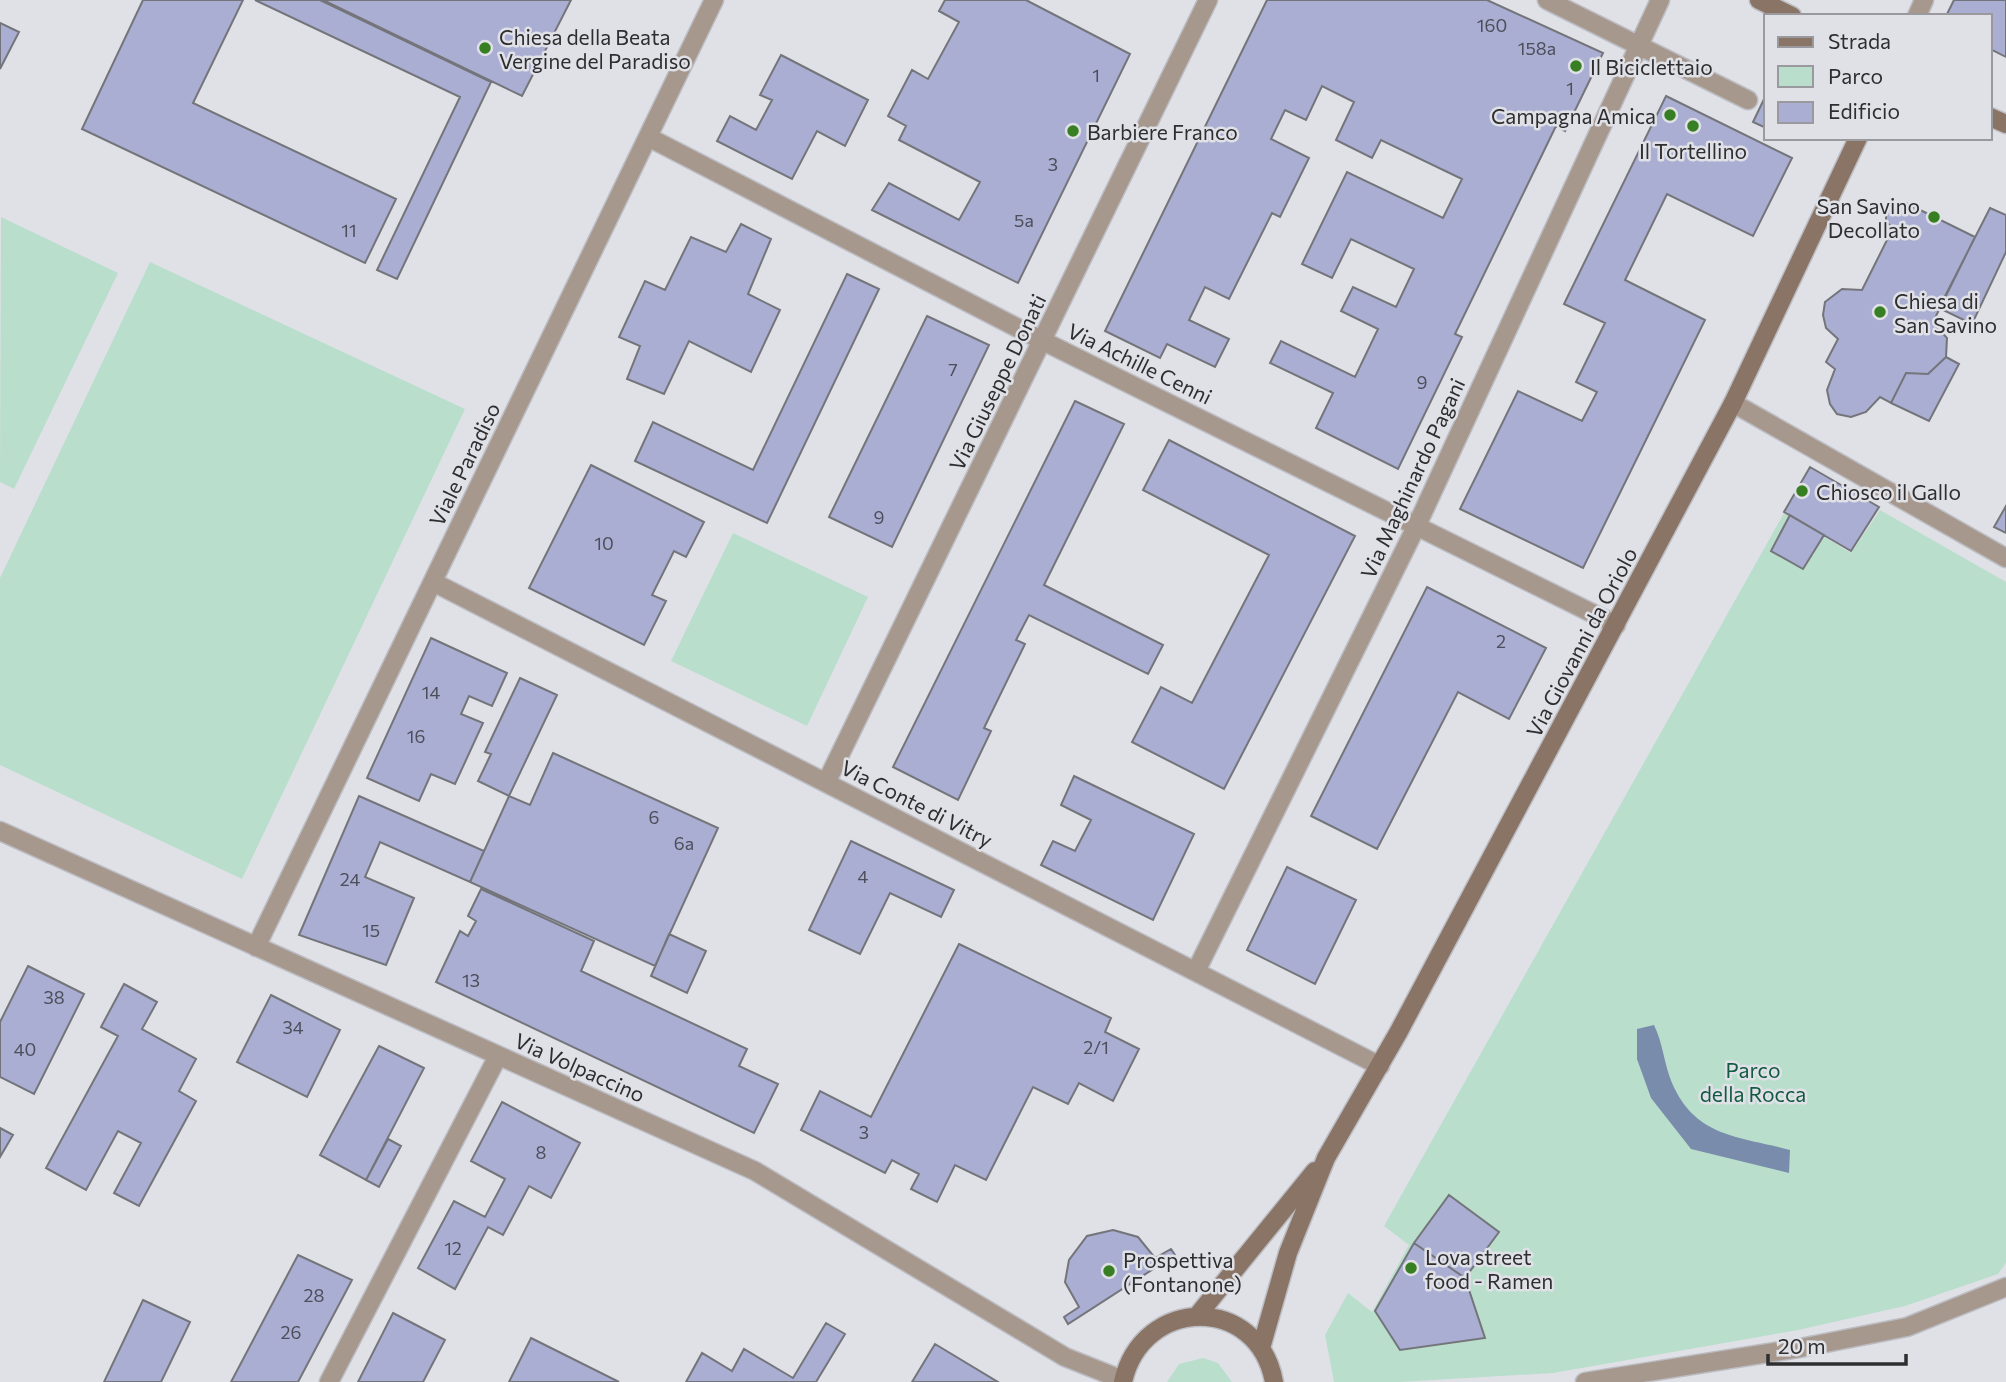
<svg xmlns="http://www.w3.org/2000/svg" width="2006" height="1382" font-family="Commissioner,sans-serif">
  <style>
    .green { fill: #b9decc }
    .water { fill: #7a8cab }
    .building { fill: #a9aed2; stroke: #74757a; stroke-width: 2 }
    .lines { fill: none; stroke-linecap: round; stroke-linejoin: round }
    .lane-casing { stroke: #bcbdc3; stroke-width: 21 }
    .street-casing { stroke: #bcbdc3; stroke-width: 21 }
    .secondary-casing { stroke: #bcbdc3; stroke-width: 21 }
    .lane { stroke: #a7988e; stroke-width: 18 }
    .street { stroke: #a7988e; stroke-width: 18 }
    .secondary { stroke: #8a7466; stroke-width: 18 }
    .poi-dot { fill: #387f23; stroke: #e0e1e7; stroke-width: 2.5 }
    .labels { text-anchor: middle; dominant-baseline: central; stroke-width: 5; stroke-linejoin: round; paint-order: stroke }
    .number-label { font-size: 18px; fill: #4d4e59 }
    .poi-label { font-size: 21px; fill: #2e2e31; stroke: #e0e1e7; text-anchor: start }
    .street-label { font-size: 21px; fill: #2e2e31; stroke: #e0e1e7 }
    .park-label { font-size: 21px; fill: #125b41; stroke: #e0e1e7 }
  </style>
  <rect width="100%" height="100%" fill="#e0e1e7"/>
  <path class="green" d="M1,217L118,273L14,489L0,482Z
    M150,262L465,409L242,879L0,765V578Z
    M1880,510L2006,582V1263L1998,1274L1905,1306L1798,1330L1553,1373L1399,1382H1334L1325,1335L1348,1293L1372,1312L1409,1245L1384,1226L1784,513L1851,553Z
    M733,533L868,597L807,726L671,661Z
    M1203,1358L1218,1363L1232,1382H1167L1179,1364Z"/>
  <path class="water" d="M1654,1025C1663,1043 1664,1064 1672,1083C1696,1138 1739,1136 1790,1150L1789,1173L1691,1149L1651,1098L1637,1059V1029Z"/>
  <path class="building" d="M143,0H243L193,103L396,199L365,263L82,129Z
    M255,0H320L491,82L397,279L377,270L460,97Z
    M323,0H571L522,96Z
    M945,0H1026L1130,54L1018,283L872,210L889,183L959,220L980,182L899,140L906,126L888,116L912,70L928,79L959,22L939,11Z
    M1267,0H1487L1603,53L1565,131L1556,126L1455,334L1462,337L1398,469L1316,428L1333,393L1270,363L1281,341L1355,377L1378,329L1341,311L1353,287L1396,307L1414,269L1351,239L1332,278L1302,264L1347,172L1443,218L1462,179L1381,140L1372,158L1336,140L1354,102L1322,86L1306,120L1285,110L1271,139L1309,158L1280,217L1272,213L1229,299L1205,287L1189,320L1229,339L1215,367L1167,344L1160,358L1105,331Z
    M1954,0H2006V57L1990,49V16H1946Z
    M0,23L19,32L0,69Z
    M781,55L868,100L845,146L817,131L792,179L717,141L730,116L756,130L772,100L760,95Z
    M1666,96L1792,158L1753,236L1667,194L1625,280L1705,320L1583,568L1460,509L1518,391L1582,421L1597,392L1576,382L1605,323L1564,304Z
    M1765,97L1766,98V128L1753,122Z
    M1906,203L1975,237L1933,322L1947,338L1946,357L1928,374L1906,373L1891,403L1880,397L1866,412L1851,417L1837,414L1830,404L1827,390L1835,369L1826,362L1838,339L1826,328L1823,315L1825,302L1842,289L1862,290L1893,228L1886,222V212L1894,206L1904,207Z
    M1990,208L2006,215V252L1972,324L1939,308Z
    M741,224L771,239L748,294L780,310L751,372L689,341L664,394L627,379L640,346L619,337L645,281L665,290L691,237L726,252Z
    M847,274L879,289L767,523L635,461L653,422L753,470Z
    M927,316L989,345L892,547L829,517Z
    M1946,357L1959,364L1929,421L1891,403L1906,373L1928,374Z
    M1075,401L1124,424L1044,585L1163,645L1148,674L1029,615L1016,640L1025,644L984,728L991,731L958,800L893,767Z
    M1169,440L1355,536L1224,789L1132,742L1161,687L1192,703L1269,555L1143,490Z
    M591,465L704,522L686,557L674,551L652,595L666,601L644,645L529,588Z
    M1810,467L1879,507L1851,551L1784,512Z
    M2006,506V533L1994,527Z
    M1790,515L1824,535L1803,569L1771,551Z
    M1427,587L1546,648L1509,719L1458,692L1377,849L1311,816Z
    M431,638L507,673L492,706L469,696L461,714L483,723L455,784L431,774L419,801L367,778Z
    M520,678L557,695L509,796L478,781L491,754L485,752Z
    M553,753L718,828L655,966L470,882L509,796L530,805Z
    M1074,776L1194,834L1153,920L1041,865L1053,841L1075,851L1091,820L1061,805Z
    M359,796L484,851L470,882L380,842L365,877L414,898L386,965L299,935Z
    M851,841L954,890L941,917L890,893L860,954L809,930Z
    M1287,867L1356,900L1315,984L1247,950Z
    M481,889L594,941L581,971L747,1049L739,1066L778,1084L754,1133L436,982L460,931L468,936L476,921L468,916Z
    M669,934L706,951L687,993L651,976Z
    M959,944L1111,1018L1105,1032L1139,1049L1113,1101L1079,1083L1068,1104L1033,1087L986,1180L955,1165L937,1202L911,1189L919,1174L892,1160L885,1173L801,1130L820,1091L871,1117Z
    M28,966L84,994L34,1094L0,1077V1022Z
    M124,984L157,1002L142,1029L196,1059L179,1091L196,1101L139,1206L114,1193L141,1143L118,1131L86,1190L46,1168L118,1036L101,1027Z
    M271,995L340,1030L307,1097L237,1062Z
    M379,1046L424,1068L366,1180L320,1155Z
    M502,1102L580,1143L551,1198L529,1186L503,1235L488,1227L455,1289L418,1268L454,1201L485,1217L505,1179L471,1161Z
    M0,1128L13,1135L0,1157Z
    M388,1139L401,1146L379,1187L366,1180Z
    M1449,1195L1499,1232L1465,1278L1414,1243Z
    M1113,1230L1138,1237L1155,1258L1171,1249L1175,1255L1068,1324L1064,1317L1079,1307L1065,1282L1069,1260L1087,1236Z
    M1414,1243L1465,1278L1485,1338L1400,1350L1375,1311Z
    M298,1255L352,1280L298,1382H231Z
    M143,1300L190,1322L161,1382H104Z
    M393,1313L445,1340L423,1382H358Z
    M826,1323L845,1334L816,1382H686L702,1353L732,1371L744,1349L793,1378Z
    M531,1338L619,1382H509Z
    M935,1344L998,1382H912Z"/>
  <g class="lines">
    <defs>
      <path id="lane" d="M329,1382L498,1056"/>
      <path id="street" d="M1547,0L1748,100
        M1917,16L1924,0
        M648,137L1043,341L1616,625
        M1733,403L2006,558
        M433,582L1380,1066
        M826,783L1208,0
        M0,831L755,1171L1065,1357L1123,1380
        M256,947L714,0
        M1196,971L1417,525L1660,0
        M1585,1382L1800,1348L1907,1327L2006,1287"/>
      <path id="secondary" d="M1759,0L1792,16
        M1990,117L2006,124
        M1197,1316L1315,1171
        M1261,1348L1288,1253L1326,1158L1398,1033L1733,403L1858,138
        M1123,1382C1142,1296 1258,1294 1274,1382"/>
    </defs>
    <use href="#lane" class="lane-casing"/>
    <use href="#street" class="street-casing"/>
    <use href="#secondary" class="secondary-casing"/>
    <use href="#lane" class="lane"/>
    <use href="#street" class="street"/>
    <use href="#secondary" class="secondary"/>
  </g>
  <g class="poi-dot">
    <circle cx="485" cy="48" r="7"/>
    <circle cx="1576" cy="66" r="7"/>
    <circle cx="1670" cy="115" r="7"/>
    <circle cx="1693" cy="126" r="7"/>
    <circle cx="1073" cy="131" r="7"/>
    <circle cx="1934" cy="217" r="7"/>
    <circle cx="1880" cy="312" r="7"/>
    <circle cx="1802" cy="491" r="7"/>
    <circle cx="1411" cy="1268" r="7"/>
    <circle cx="1109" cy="1271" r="7"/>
  </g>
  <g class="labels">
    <g class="number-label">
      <text x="1492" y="25">160</text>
      <text x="1537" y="48">158a</text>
      <text x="1096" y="75">1</text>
      <text x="1570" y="88">1</text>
      <text x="1053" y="164">3</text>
      <text x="1024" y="220">5a</text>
      <text x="349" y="230">11</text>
      <text x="953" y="369">7</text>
      <text x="1422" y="382">9</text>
      <text x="879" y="517">9</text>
      <text x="604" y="543">10</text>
      <text x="1501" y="641">2</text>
      <text x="431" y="692">14</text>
      <text x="416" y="736">16</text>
      <text x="654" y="817">6</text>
      <text x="684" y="843">6a</text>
      <text x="863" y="876">4</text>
      <text x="350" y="879">24</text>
      <text x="371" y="930">15</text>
      <text x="471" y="980">13</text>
      <text x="54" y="997">38</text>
      <text x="293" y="1027">34</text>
      <text x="1096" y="1047">2/1</text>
      <text x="25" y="1049">40</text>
      <text x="864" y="1132">3</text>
      <text x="541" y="1152">8</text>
      <text x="453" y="1248">12</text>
      <text x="314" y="1295">28</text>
      <text x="291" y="1332">26</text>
    </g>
    <g class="poi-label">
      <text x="499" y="36">Chiesa della Beata<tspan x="499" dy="24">Vergine del Paradiso</tspan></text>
      <text x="1590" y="66">Il Biciclettaio</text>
      <text x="1656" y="115" text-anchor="end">Campagna Amica</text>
      <text x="1087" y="131">Barbiere Franco</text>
      <text x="1693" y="150" text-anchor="middle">Il Tortellino</text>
      <text x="1920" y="205" text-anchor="end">San Savino<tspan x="1920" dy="24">Decollato</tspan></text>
      <text x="1894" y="300">Chiesa di<tspan x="1894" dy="24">San Savino</tspan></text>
      <text x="1816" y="491">Chiosco il Gallo</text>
      <text x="1425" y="1256">Lova street<tspan x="1425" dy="24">food - Ramen</tspan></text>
      <text x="1123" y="1259">Prospettiva<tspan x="1123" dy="24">(Fontanone)</tspan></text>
    </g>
    <g class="street-label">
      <text transform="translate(1140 363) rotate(26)">Via Achille Cenni</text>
      <text transform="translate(997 382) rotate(-64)">Via Giuseppe Donati</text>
      <text transform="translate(464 464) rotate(-64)">Viale Paradiso</text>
      <text transform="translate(1412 478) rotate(-65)">Via Maghinardo Pagani</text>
      <text transform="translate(1581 642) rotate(-62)">Via Giovanni da Oriolo</text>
      <text transform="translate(917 803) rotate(27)">Via Conte di Vitry</text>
      <text transform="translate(580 1067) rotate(24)">Via Volpaccino</text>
    </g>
    <g class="park-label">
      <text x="1753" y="1069">Parco<tspan x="1753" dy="24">della Rocca</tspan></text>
    </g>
  </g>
  <rect x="1764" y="14" width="228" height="126" fill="#e0e1e7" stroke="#99999e" stroke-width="2"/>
  <rect x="1778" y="37" width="35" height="10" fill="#8a7466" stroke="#99999e" stroke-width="2"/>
  <text x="1828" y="49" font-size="21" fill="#2e2e31">Strada</text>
  <rect x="1778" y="66" width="35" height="21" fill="#b9decc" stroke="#99999e" stroke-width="2"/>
  <text x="1828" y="84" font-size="21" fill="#2e2e31">Parco</text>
  <rect x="1778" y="102" width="35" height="21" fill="#a9aed2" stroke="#99999e" stroke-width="2"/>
  <text x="1828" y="119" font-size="21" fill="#2e2e31">Edificio</text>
  <path d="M1768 1354v10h138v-10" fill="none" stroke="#2e2e31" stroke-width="3.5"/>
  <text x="1778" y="1354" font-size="21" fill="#2e2e31" stroke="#e0e1e7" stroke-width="5" paint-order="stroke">20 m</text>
</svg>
